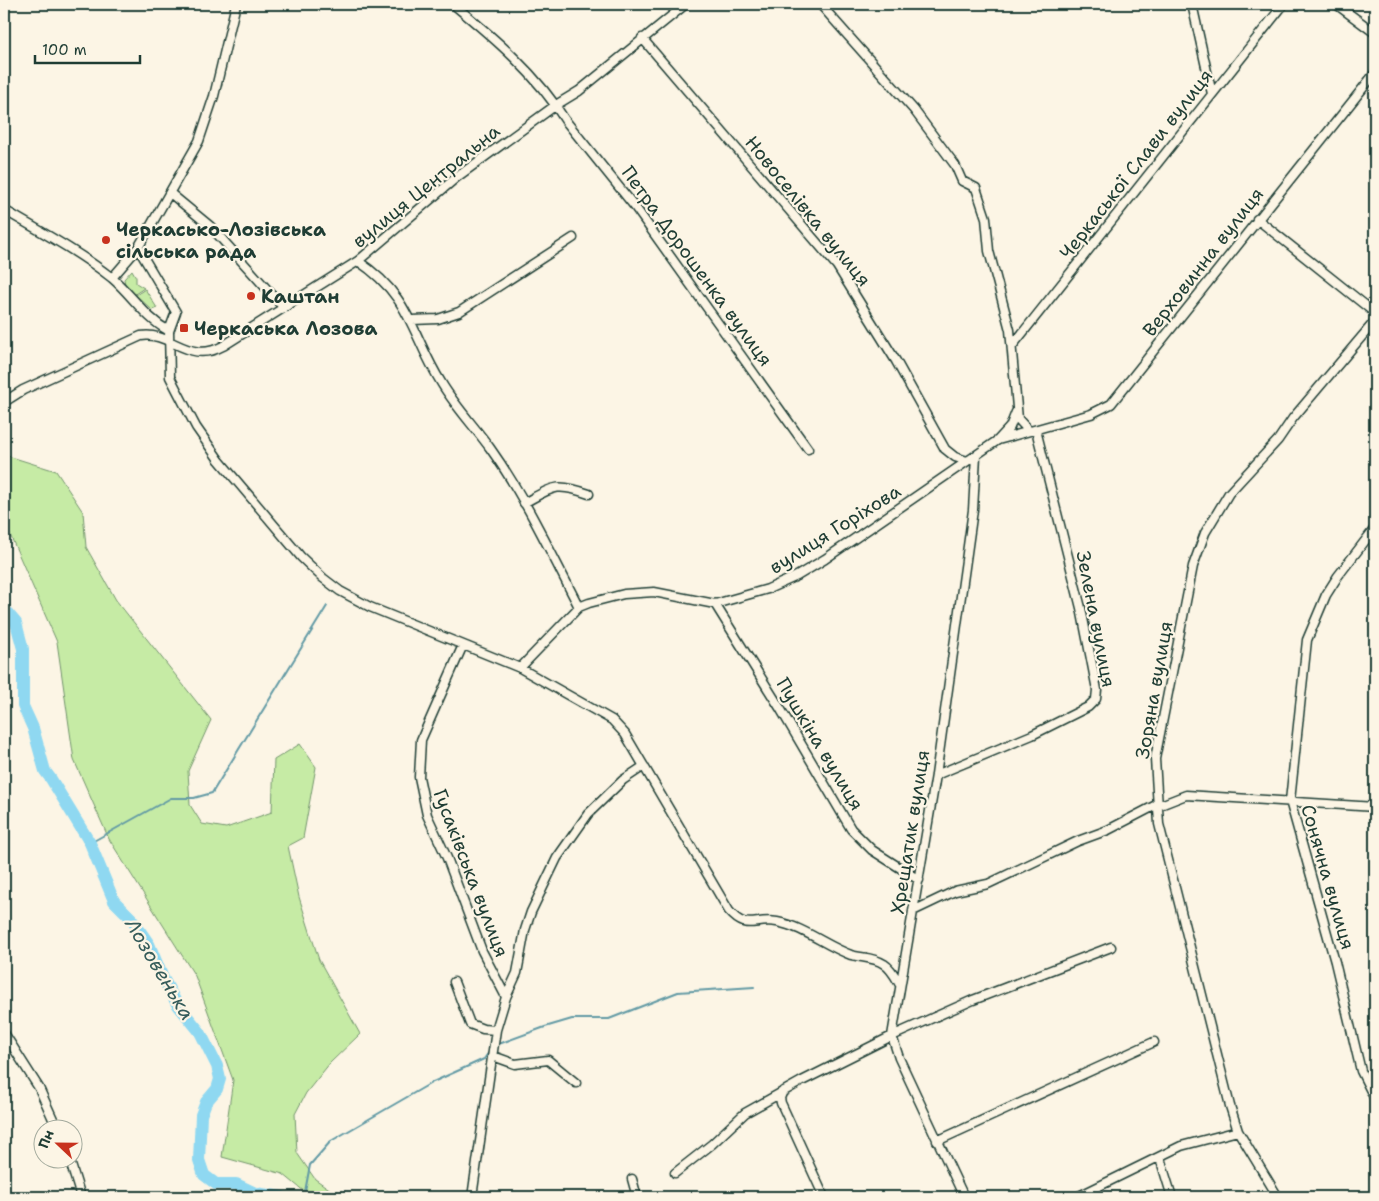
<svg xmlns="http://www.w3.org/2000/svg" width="1379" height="1201" font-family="'Shantell Sans',sans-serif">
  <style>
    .green { fill: #c6eba5; stroke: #72946c }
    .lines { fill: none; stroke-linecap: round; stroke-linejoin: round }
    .stream { stroke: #629aa5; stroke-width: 2 }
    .river { stroke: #8fd8f1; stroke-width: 12 }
    .minor-casing { stroke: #1f3d34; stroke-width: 11 }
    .minor { stroke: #fcf5e5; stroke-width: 8 }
    .poi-dot { fill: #c8321e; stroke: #fcf5e5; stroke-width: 2 }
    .labels { text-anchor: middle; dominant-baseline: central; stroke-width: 4.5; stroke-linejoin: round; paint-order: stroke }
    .street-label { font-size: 19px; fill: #1f3d34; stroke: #fcf5e5 }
    .poi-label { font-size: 19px; font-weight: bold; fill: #1f3d34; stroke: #fcf5e5; text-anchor: start }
    .water-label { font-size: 20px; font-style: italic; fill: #355c5a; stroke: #fcf5e5 }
  </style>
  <rect width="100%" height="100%" fill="#fcf5e5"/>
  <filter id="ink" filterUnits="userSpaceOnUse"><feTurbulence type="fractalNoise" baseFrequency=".02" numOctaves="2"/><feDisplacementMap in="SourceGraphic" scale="10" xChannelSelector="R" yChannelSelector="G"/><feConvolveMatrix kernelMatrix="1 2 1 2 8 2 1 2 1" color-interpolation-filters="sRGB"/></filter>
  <g filter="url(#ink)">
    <path class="green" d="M132,270L136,277V283L144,288L135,294L125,284L124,279Z
      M145,289L157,308L152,310L136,295Z
      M8,456L56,471L83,512L86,547L116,600L211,720L188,771L190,805L202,824L226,828L272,812L274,760L300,744L316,767L303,838L288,846L299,897L319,960L360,1034L330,1063L306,1093L295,1114L297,1153L315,1179L341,1197H311L283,1174L222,1157L233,1080L195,976L109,839L74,760L57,642L4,521V472Z"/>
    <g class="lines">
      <path class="stream" d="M90,843L171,798H194L212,793L327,606
        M496,1045L545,1027L572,1019H609L678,992L754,987
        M304,1197L310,1165L331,1141L433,1082L484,1059L489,1052"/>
      <path class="river" d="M4,609L16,623L23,649V706L33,728L45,771L51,779L90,843L114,901L132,919L149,944L163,978L177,1004L200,1032L217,1066L220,1079L217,1089L206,1102L201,1115L199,1160L204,1175L216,1184H236L255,1193L282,1197"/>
      <defs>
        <path id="minor" d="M453,4C494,38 537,74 565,120L635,207L808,449
          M820,4L914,110L955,165L962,181L976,188L986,218L989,251L1010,330L1018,419L1029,431
          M1192,4L1212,94
          M1336,4L1375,33
          M642,38L837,266L896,361L945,449L955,457L967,461
          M170,193L210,226L284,308
          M4,210C40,231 79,252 112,278C132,295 145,318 169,331L170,377L196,427L219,460L301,557L323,578L340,591L370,607L520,668L612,720L625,734L729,911C747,932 754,918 777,922C804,927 826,946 851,955C862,958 874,957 884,964C892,969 896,978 900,985
          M1257,219L1375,313
          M138,248L176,312L169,331
          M358,261C412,297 411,335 442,384C456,407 474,426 490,448C525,497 551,553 579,607
          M112,278L138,248L199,141L214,96L236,4
          M412,320L438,319L459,312L573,238
          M1013,345L1284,4
          M4,402L23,390L141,336C171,331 188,365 223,346L358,261L457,177L556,105L579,91L686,4
          M998,440L1010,427L1016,412
          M524,503C553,487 556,482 589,494
          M1375,528L1338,576L1326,595L1307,640L1290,801L1335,962L1361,1071L1375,1099
          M715,604L780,708L851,829L872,850L919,880
          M463,645L421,740L419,777L427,815L447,858L482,951L506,997
          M520,668L579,607L589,603L624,594L654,592L715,604L768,589L797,576L825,559L998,440L1091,414L1111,404L1375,73
          M936,775L1032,735L1088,707L1096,699L1097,690L1081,608L1036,430
          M1158,806L1186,795L1375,807
          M913,911L955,891L988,884L1078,841L1108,830L1158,804
          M454,982L470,1024L483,1029L496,1030
          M4,1033L39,1088L57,1128
          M493,1056L515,1064L548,1060L576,1083
          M783,1091L780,1098L781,1103L824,1197
          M937,1141L1154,1042
          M69,1158L81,1197
          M1160,1158L1172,1197
          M675,1173L712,1144L745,1113L802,1081L892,1036L973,1000L1111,947
          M632,1179L637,1197
          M472,1197L496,1030L506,997L517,973L525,930L531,912L557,858L588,814L623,780L644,766
          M964,1197L899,1058L892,1036L936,775L973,510L976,456
          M1077,1197L1181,1146L1238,1131
          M1278,1197L1238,1131L1230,1106L1159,824L1155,759L1193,566L1205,533L1229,493L1278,440L1293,418L1375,321"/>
      </defs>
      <use href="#minor" class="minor-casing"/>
      <use href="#minor" class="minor"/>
    </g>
  </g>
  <g class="poi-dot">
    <circle cx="106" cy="240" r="5"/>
    <circle cx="251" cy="296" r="5"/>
    <rect x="179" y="323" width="10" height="10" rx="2.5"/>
  </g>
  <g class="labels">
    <g class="street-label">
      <text transform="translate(1136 164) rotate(-52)">Черкаської Слави вулиця</text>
      <text transform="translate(426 186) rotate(-39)">вулиця Центральна</text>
      <text transform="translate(808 211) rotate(51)">Новоселівка вулиця</text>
      <text transform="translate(1203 262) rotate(-52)">Верховинна вулиця</text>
      <text transform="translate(697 266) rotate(54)">Петра Дорошенка вулиця</text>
      <text transform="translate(835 529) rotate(-32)">вулиця Горіхова</text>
      <text transform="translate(1096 619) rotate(79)">Зелена вулиця</text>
      <text transform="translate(1154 690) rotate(-80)">Зоряна вулиця</text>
      <text transform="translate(820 744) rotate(59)">Пушкіна вулиця</text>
      <text transform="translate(910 832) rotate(-81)">Хрещатик вулиця</text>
      <text transform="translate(471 873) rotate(69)">Гусаківська вулиця</text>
      <text transform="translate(1328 877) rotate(74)">Сонячна вулиця</text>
    </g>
    <g class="poi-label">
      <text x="116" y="229">Черкасько-Лозівська<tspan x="116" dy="22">сільська рада</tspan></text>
      <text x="261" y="296">Каштан</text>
      <text x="194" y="328">Черкаська Лозова</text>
    </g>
    <g class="water-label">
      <text transform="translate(160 969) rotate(59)">Лозовенька</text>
    </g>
  </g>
  <rect width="1379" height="1201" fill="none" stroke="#fcf5e5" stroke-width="20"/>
  <rect x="10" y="10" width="1359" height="1181" fill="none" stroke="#1f3d34" stroke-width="2" filter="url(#ink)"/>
  <g transform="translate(58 1144) rotate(292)"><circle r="24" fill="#fcf5e5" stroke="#a4ab9e"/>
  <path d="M0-4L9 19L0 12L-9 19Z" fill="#c8321e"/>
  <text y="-8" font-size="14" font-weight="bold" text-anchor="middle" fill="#1f3d34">Пн</text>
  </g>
  <path d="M35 55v8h105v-8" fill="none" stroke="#1f3d34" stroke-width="2.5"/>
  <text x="42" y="55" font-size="15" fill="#1f3d34" stroke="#fcf5e5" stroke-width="4" paint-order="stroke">100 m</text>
</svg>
